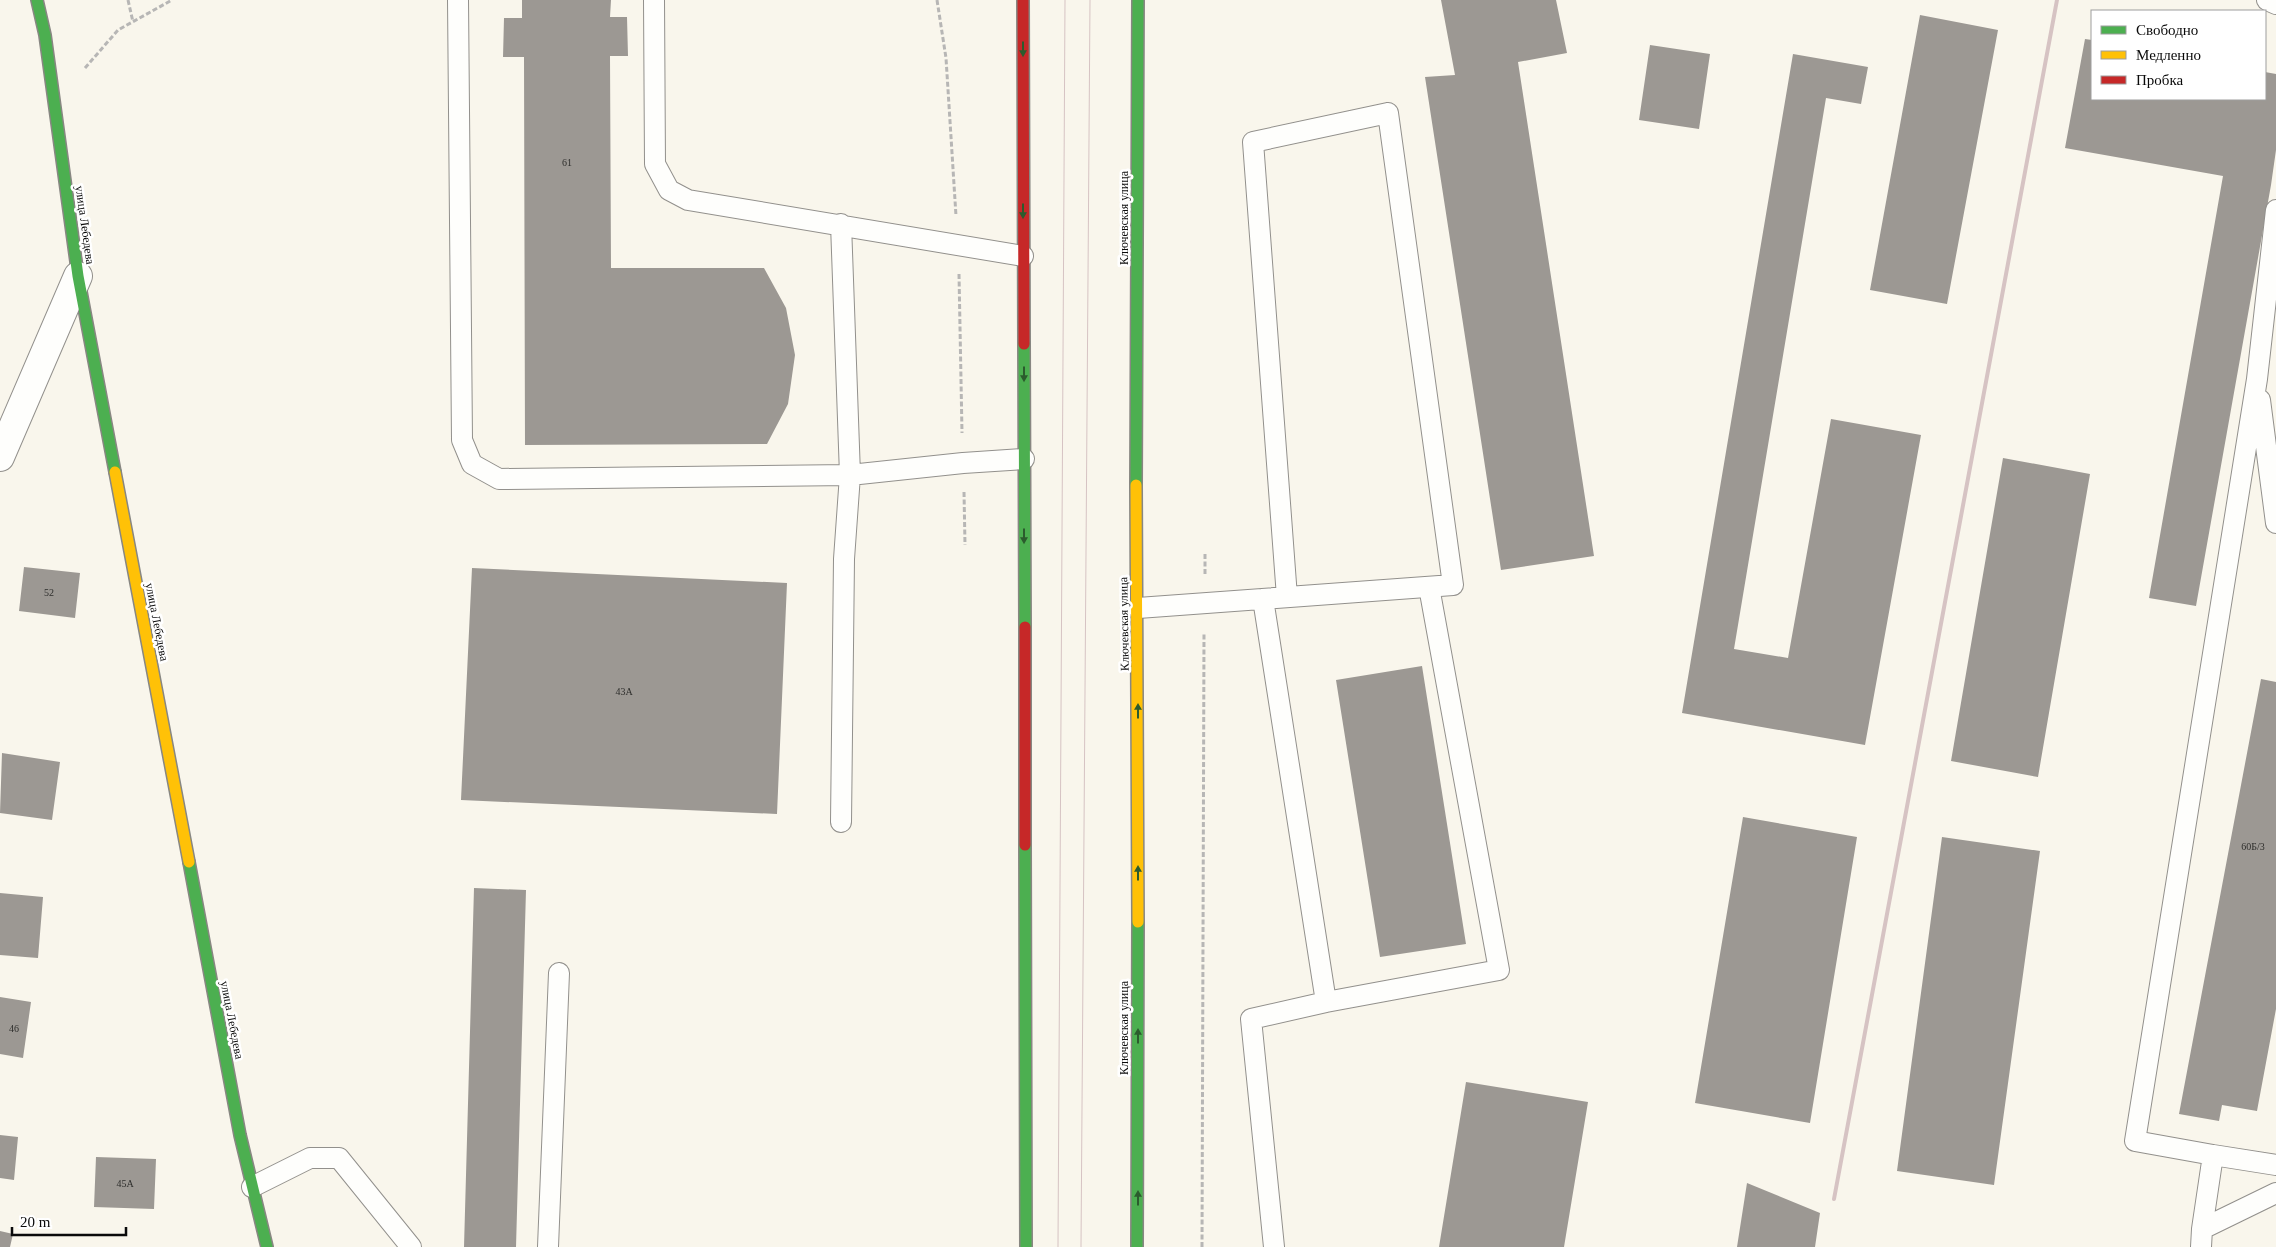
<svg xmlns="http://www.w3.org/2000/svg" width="2276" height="1247" font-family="'Times New Roman',serif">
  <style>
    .building { fill: #9c9893 }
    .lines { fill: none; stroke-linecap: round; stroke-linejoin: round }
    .lane-casing { stroke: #92908c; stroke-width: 22 }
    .street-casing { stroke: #92908c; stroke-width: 30 }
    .fast-casing { stroke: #888782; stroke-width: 14 }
    .slow-casing { stroke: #888782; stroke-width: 14 }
    .jam-casing { stroke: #888782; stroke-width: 14 }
    .path { stroke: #b7b6b5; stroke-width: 3; stroke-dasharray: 5 2.5; stroke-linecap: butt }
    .lane { stroke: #fefefc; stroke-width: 20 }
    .street { stroke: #fefefc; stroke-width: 28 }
    .fast { stroke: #4caf50; stroke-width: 11 }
    .slow { stroke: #ffc107; stroke-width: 11 }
    .jam { stroke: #c62828; stroke-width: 11 }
    .tram { stroke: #d6c3c3; stroke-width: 1 }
    .rail { stroke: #d6c3c3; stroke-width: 4 }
    .oneway { fill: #2b5c2d }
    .labels { text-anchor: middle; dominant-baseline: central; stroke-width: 5; stroke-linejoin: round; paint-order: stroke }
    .number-label { font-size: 10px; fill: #2e2e2c }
    .street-label { font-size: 12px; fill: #0a0a0a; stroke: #fff }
  </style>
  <rect width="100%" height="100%" fill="#f9f6ec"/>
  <path class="building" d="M522,0H611L610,17H627L628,56H610L611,268H764L786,308L795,355L788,404L767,444L525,445L524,57H503L504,18H522Z
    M1441,0H1556L1567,53L1518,62L1594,556L1501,570L1425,77L1455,75Z
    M1920,15L1998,30L1947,304L1870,290Z
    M2085,39L2092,40V99H2265V72L2276,74V150L2271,185L2196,606L2149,598L2223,176L2065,148Z
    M1650,45L1710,54L1699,129L1639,120Z
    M1793,54L1868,67L1861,104L1826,98L1734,649L1788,658L1831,419L1921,435L1865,745L1682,713Z
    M2003,458L2090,474L2038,777L1951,761Z
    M24,567L80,573L75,618L19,611Z
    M472,568L787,583L777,814L461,800Z
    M1422,666L1466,944L1380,957L1336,680Z
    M2261,679L2276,682V1009L2257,1111L2222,1105L2219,1121L2179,1114Z
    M2,753L60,762L52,820L0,813Z
    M1743,817L1857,837L1810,1123L1695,1103Z
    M1942,837L2040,851L1994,1185L1897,1171Z
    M474,888L526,890L516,1247H464Z
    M0,893L43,897L38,958L0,955Z
    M0,997L31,1002L23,1058L0,1054Z
    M1466,1082L1588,1102L1564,1247H1439Z
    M0,1135L18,1137L14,1180L0,1178Z
    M96,1157L156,1159L154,1209L94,1207Z
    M1747,1183L1820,1213L1815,1247H1737Z
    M0,1231L13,1234L10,1247H0Z"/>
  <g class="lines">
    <defs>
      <path id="lane" d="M458,0L462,440L472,464L499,479L850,475L841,224
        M654,0L655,164L669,190L688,200L1023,256
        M2267,0L2276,4
        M2260,400L2276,523
        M1263,599L1326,1002L1499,970L1429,587
        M1138,608L1453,585L1388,113L1253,142L1287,597
        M841,822L844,559L850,475L963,463L1024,459
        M2213,1155L2276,1165
        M252,1187L310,1158H339L411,1247
        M2202,1229L2276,1193
        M548,1247L559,973
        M1274,1247L1251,1019L1326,1002
        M2201,1247L2202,1229L2213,1155L2135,1141L2257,379L2276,210"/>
      <path id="street" d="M0,457L78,276"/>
      <path id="fast" d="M37,0L45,35L78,276L115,472
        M1024,344L1025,627
        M1136,485L1138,0
        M1025,845L1026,1247
        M189,862L240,1135L267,1247
        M1137,1247L1138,922"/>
      <path id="slow" d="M115,472L189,862
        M1136,485L1138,922"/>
      <path id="jam" d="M1023,0L1024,344
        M1025,627V845"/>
    </defs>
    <use href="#lane" class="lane-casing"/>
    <use href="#street" class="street-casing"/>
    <use href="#fast" class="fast-casing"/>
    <use href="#slow" class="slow-casing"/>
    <use href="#jam" class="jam-casing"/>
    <path class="path" d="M128,0L133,22
      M937,0L946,58L956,216
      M85,68L118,30L172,0
      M959,274L962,433
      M964,492L965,545
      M1205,574V554
      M1202,1247L1204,633"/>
    <use href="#lane" class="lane"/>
    <use href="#street" class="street"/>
    <use href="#fast" class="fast"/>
    <use href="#slow" class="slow"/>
    <use href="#jam" class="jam"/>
    <path class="tram" d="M1058,1247L1065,0
      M1081,1247L1090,0"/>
    <path class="rail" d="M1834,1199L2057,0"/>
  </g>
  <defs><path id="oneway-solid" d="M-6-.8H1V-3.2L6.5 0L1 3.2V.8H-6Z" transform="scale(1.25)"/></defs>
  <g class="oneway">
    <use href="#oneway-solid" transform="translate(1023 49) rotate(90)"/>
    <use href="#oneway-solid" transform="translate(1023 211) rotate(90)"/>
    <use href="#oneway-solid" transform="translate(1024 374) rotate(90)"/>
    <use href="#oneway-solid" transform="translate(1024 536) rotate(90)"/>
    <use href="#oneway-solid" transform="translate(1138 711) rotate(-90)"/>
    <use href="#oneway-solid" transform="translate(1138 873) rotate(-90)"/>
    <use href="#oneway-solid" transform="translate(1138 1036) rotate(-90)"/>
    <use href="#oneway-solid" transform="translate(1138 1198) rotate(-90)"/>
  </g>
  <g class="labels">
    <g class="number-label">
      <text x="567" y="162">61</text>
      <text x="49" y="592">52</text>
      <text x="624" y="691">43А</text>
      <text x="2253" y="846">60Б/3</text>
      <text x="14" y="1028">46</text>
      <text x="125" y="1183">45А</text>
    </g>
    <g class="street-label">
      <text transform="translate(1124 218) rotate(-90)">Ключевская улица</text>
      <text transform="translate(85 225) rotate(82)">улица Лебедева</text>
      <text transform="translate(157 622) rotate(79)">улица Лебедева</text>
      <text transform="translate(1124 624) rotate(-91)">Ключевская улица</text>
      <text transform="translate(232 1020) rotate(79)">улица Лебедева</text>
      <text transform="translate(1124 1028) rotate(-90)">Ключевская улица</text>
    </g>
  </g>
  <rect x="2091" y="10" width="175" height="90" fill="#ffffff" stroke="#9d9d9d"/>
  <rect x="2101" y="26" width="25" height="8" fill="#4caf50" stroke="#9d9d9d"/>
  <text x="2136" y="35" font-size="15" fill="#0a0a0a">Свободно</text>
  <rect x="2101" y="51" width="25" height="8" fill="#ffc107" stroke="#9d9d9d"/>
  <text x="2136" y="60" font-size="15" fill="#0a0a0a">Медленно</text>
  <rect x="2101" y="76" width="25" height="8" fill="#c62828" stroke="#9d9d9d"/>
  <text x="2136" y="85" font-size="15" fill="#0a0a0a">Пробка</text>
  <path d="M12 1227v8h114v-8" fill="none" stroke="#0a0a0a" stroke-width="2.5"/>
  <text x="20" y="1227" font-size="15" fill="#0a0a0a" stroke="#ffffff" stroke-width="4" paint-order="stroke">20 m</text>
</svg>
